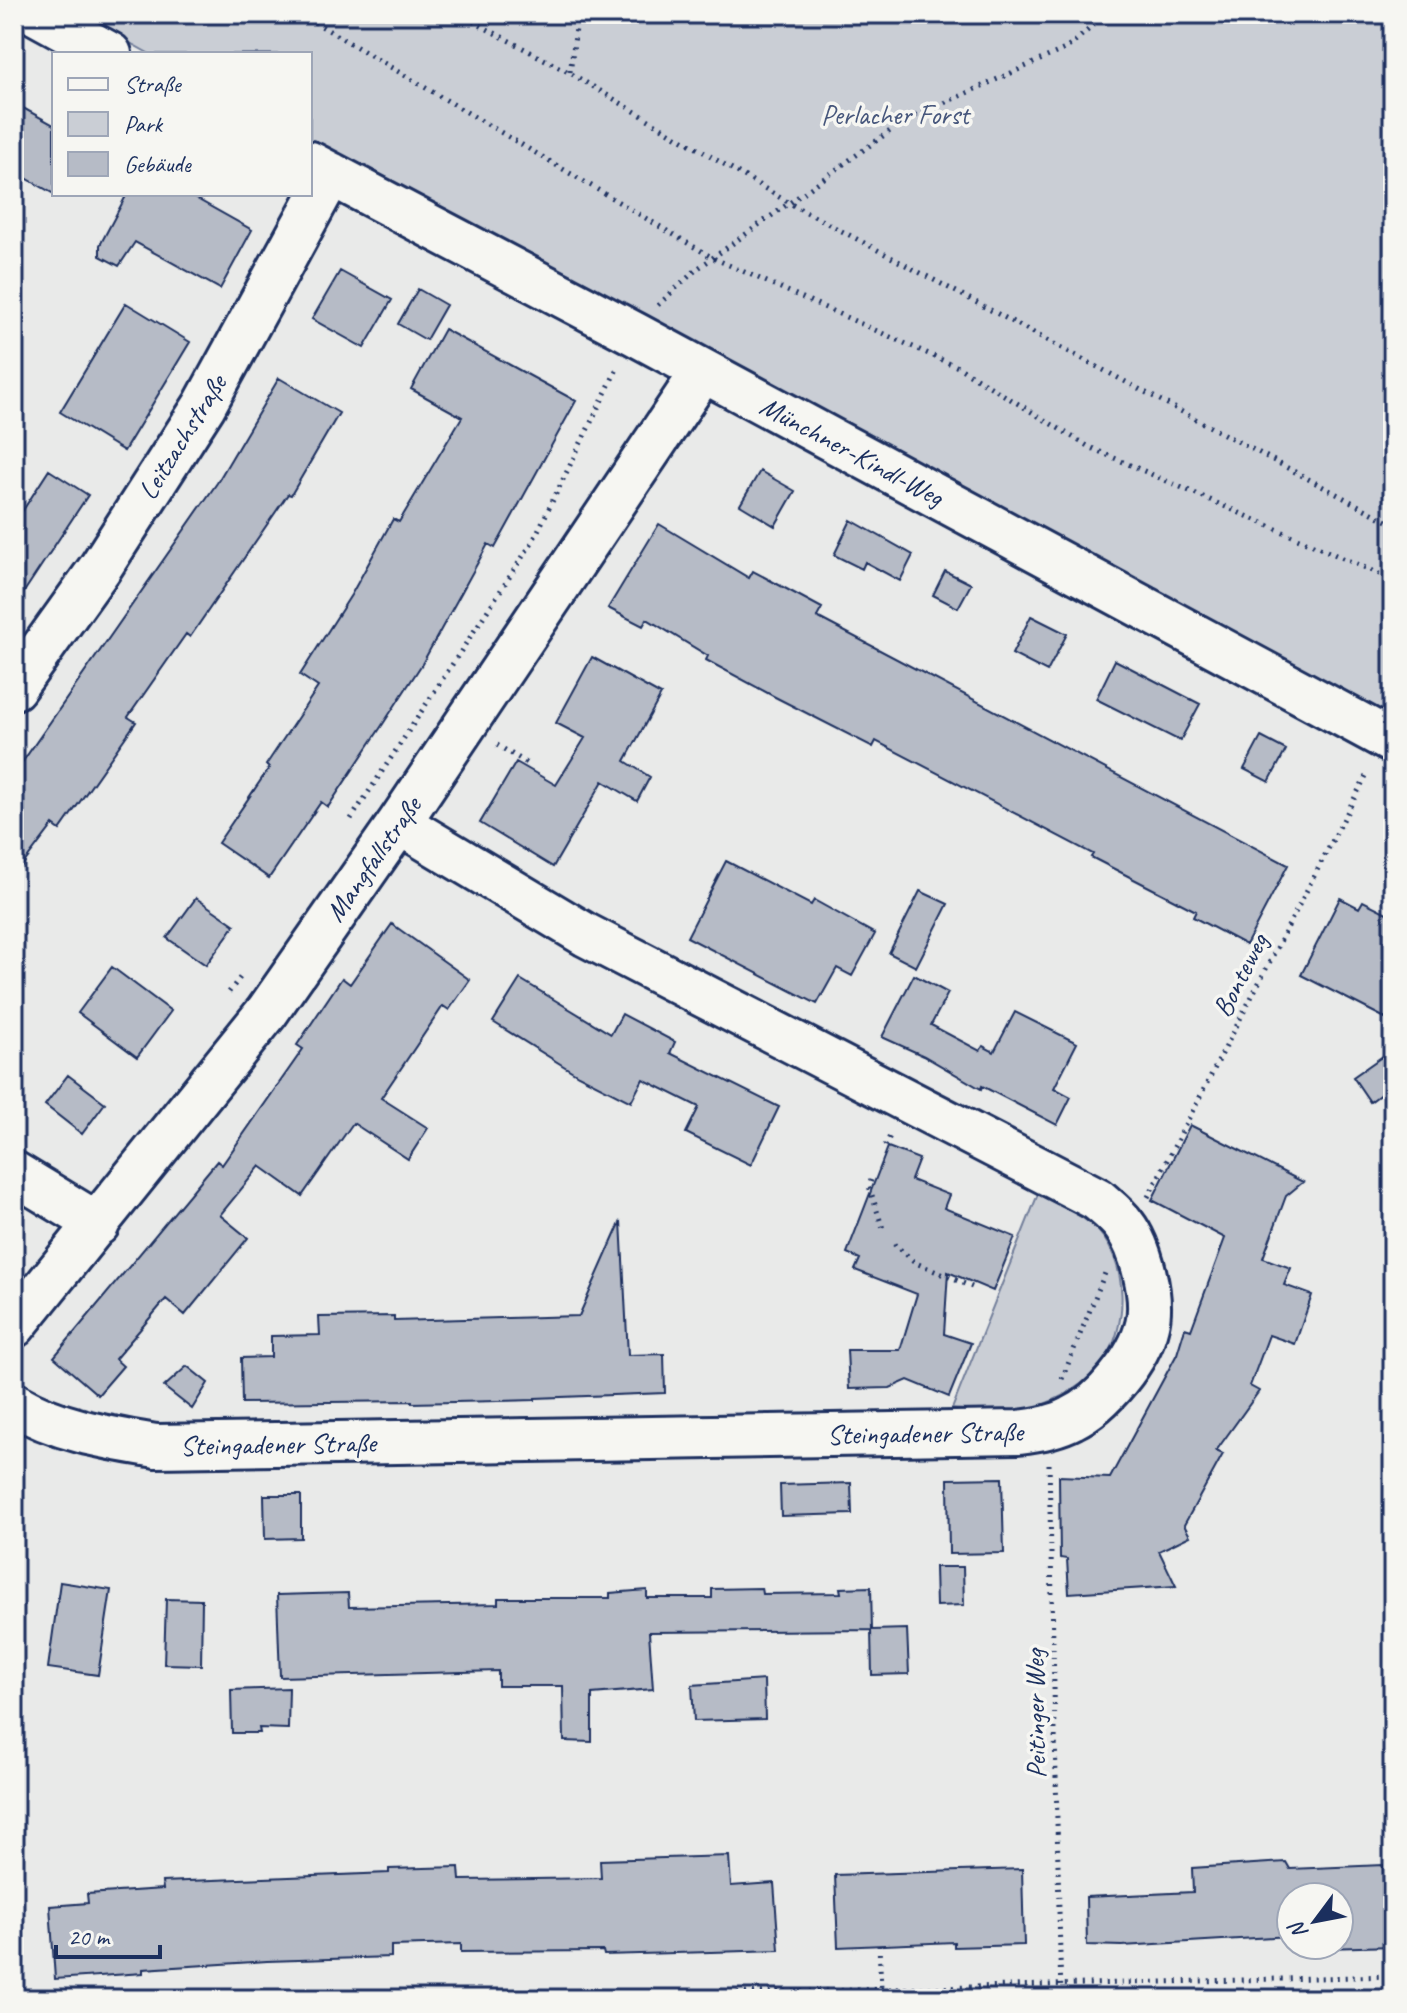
<svg xmlns="http://www.w3.org/2000/svg" width="1407" height="2013" font-family="Caveat,sans-serif">
  <style>
    .green { fill: #caced5; stroke: #727e9a; stroke-width: 2 }
    .building { fill: #b6bbc6; stroke: #1b2f5e; stroke-width: 2 }
    .lines { fill: none; stroke-linecap: round; stroke-linejoin: round }
    .minor-casing { stroke: #1b2f5e; stroke-width: 48 }
    .path { stroke: #1b2f5e; stroke-width: 5; stroke-dasharray: 2 6; stroke-linecap: butt }
    .minor { stroke: #f6f6f2; stroke-width: 42 }
    .labels { text-anchor: middle; dominant-baseline: central; stroke-width: 7; stroke-linejoin: round; paint-order: stroke }
    .park-label { font-size: 28px; fill: #47577c; stroke: #f6f6f2 }
    .street-label { font-size: 28px; fill: #1b2f5e; stroke: #f6f6f2 }
  </style>
  <rect width="100%" height="100%" fill="#e9eae9"/>
  <filter id="ink" filterUnits="userSpaceOnUse"><feTurbulence type="fractalNoise" baseFrequency=".0125" numOctaves="2"/><feDisplacementMap in="SourceGraphic" scale="16" xChannelSelector="R" yChannelSelector="G"/><feConvolveMatrix kernelMatrix="1 2 1 2 8 2 1 2 1" color-interpolation-filters="sRGB"/></filter>
  <g filter="url(#ink)">
    <path class="green" d="M78,14H1393V716L554,276L310,142V54H150Z
      M1038,1194C1055,1204 1077,1212 1092,1225C1130,1257 1130,1330 1100,1367C1086,1383 1063,1397 1044,1404C1014,1416 982,1411 952,1409Z"/>
    <path class="building" d="M14,103L54,125V194L14,171Z
      M127,194H188L252,230L220,289L135,242L119,266L100,256V245Z
      M340,271L392,300L364,348L312,319Z
      M418,289L446,305L426,340L398,324Z
      M126,303L190,342L124,451L60,412Z
      M444,329L576,401L495,548L488,544L422,664L381,727L328,807L321,802L269,878L218,843L269,768L266,765L318,687L300,675L351,595L393,519L399,522L462,417L411,389Z
      M279,378L339,413L291,495L288,494L190,637L186,634L128,717L136,722L60,830L53,825L14,876V774L217,483Z
      M49,470L88,495L14,607V524Z
      M760,471L795,491L775,526L740,505Z
      M851,520L913,555L900,581L865,562L862,569L834,555Z
      M659,524L749,578L753,571L822,608L817,617L1288,865L1246,945L1193,917L1196,911L1091,857L1093,854L876,741L873,747L775,697L706,660L708,656L647,619L643,626L608,608Z
      M945,571L971,584L958,608L933,595Z
      M1031,616L1067,634L1047,672L1012,654Z
      M592,657L661,695L625,761L650,777L637,801L603,781L553,867L480,823L516,762L556,785L585,738L556,723Z
      M1115,660L1200,704L1180,741L1096,699Z
      M1261,737L1286,750L1269,782L1244,769Z
      M726,861L811,905L814,900L875,934L852,976L837,968L817,1004L687,937Z
      M920,891L948,904L916,967L889,953Z
      M196,898L235,925L206,965L167,938Z
      M1340,898L1359,908L1363,901L1393,916V1022L1301,975Z
      M392,924L470,980L449,1010L443,1006L381,1098L428,1128L408,1159L353,1123L302,1196L260,1166L220,1215L248,1238L185,1315L166,1299L115,1359L123,1366L98,1395L54,1357L217,1161L222,1165L303,1049L297,1045L342,978L350,984Z
      M112,967L171,1011L137,1057L78,1013Z
      M914,975L948,993L931,1025L980,1051L983,1046L994,1052L1015,1012L1077,1043L1054,1088L1071,1097L1057,1125L982,1086L981,1089L924,1056L882,1037Z
      M520,979L611,1034L622,1014L675,1042L670,1053L779,1107L751,1165L686,1133L699,1107L643,1079L631,1102L578,1075L493,1022Z
      M1393,1049V1085L1370,1102L1353,1077Z
      M68,1075L105,1103L82,1134L45,1105Z
      M1190,1125L1303,1182L1286,1196L1263,1258L1291,1268L1284,1285L1312,1295L1295,1344L1269,1335L1250,1386L1259,1391L1216,1451L1223,1454L1184,1525L1190,1536L1159,1551L1176,1586L1069,1593L1067,1559L1060,1558L1059,1476L1110,1478L1177,1354L1185,1328L1191,1330L1225,1238L1152,1200Z
      M888,1147L919,1159L911,1180L949,1195L944,1208L1015,1237L993,1291L948,1272L944,1334L971,1343L949,1397L908,1380L890,1388L849,1389L847,1350H900L917,1294L855,1270L860,1259L847,1253Z
      M621,1221L628,1355L664,1354L665,1393L535,1398V1400L412,1403V1401L242,1403L241,1358L271,1357V1336L320,1335L319,1317L394,1316V1321L579,1316Z
      M187,1366L208,1383L192,1409L164,1387Z
      M1002,1478L1004,1553L949,1554L948,1479Z
      M851,1483L852,1514L781,1516L780,1485Z
      M264,1495H301V1538L265,1539Z
      M935,1567H963L964,1605L936,1606Z
      M60,1582L111,1590L98,1675L48,1668Z
      M871,1587L872,1630L907,1629L909,1674L872,1675L871,1630L649,1632L653,1689L592,1694V1742L564,1741L563,1686H498V1671L280,1677L277,1595L348,1593L349,1607L498,1604V1598H610V1593L647,1590V1598H712V1589L761,1588L762,1594L841,1593L840,1588Z
      M166,1599L202,1600L201,1665L164,1664Z
      M764,1680L765,1719L694,1721L692,1685Z
      M289,1688L288,1729L259,1728L260,1733H232L231,1690Z
      M729,1856L731,1886L774,1883L779,1950L604,1955L603,1951L461,1952V1944L391,1946V1957L267,1961L143,1969V1973L55,1979L50,1906L88,1903L87,1894L163,1889L162,1882L389,1873V1869L459,1867L460,1880L601,1878L600,1860Z
      M1286,1862L1290,1869L1383,1865L1384,1901H1393V1946L1326,1948L1325,1945H1339V1897H1291V1943L1290,1936L1122,1946L1087,1945L1086,1897L1193,1892L1192,1868Z
      M1022,1869L1024,1945L954,1947V1942L838,1947L835,1875Z"/>
    <g class="lines">
      <defs>
        <path id="minor" d="M37,14L110,54
          M310,163L635,334L1393,742
          M14,688L100,568L204,406L331,174
          M14,1173L98,1224
          M14,1326L267,1012L399,823L703,371
          M14,1404C57,1430 108,1438 156,1446L1018,1432C1037,1430 1055,1427 1072,1418C1103,1403 1139,1359 1147,1325C1154,1298 1141,1247 1124,1225C1117,1215 1106,1207 1097,1199L586,935L399,823"/>
      </defs>
      <use href="#minor" class="minor-casing"/>
      <path class="path" d="M301,14L713,258L958,367L1089,447L1393,580
        M459,14L570,73L791,204L1393,524
        M570,72L578,14
        M658,305L697,269L904,121L1067,48L1107,14
        M497,745L530,765
        M351,819L533,541L618,367
        M229,992L242,975
        M885,1146L891,1134
        M871,1180L869,1186L884,1232
        M1148,1197L1368,772
        M894,1244L916,1263L972,1287
        M1062,1379L1105,1273
        M1049,1464L1061,1999
        M879,1945L881,1988
        M513,1999L1393,1976"/>
      <use href="#minor" class="minor"/>
    </g>
  </g>
  <g class="labels">
    <g class="park-label">
      <text x="895" y="114">Perlacher Forst</text>
    </g>
    <g class="street-label">
      <text transform="translate(182 437) rotate(-58)">Leitzachstraße</text>
      <text transform="translate(852 451) rotate(28)">Münchner-Kindl-Weg</text>
      <text transform="translate(373 859) rotate(-55)">Mangfallstraße</text>
      <text transform="translate(1240 975) rotate(-63)">Bonteweg</text>
      <text transform="translate(925 1433) rotate(-1)">Steingadener Straße</text>
      <text transform="translate(278 1444) rotate(-1)">Steingadener Straße</text>
      <text transform="translate(1035 1714) rotate(-91)">Peitinger Weg</text>
    </g>
  </g>
  <rect width="1407" height="2013" fill="none" stroke="#f6f6f2" stroke-width="48"/>
  <rect x="24" y="24" width="1359" height="1965" fill="none" stroke="#1b2f5e" stroke-width="3" filter="url(#ink)"/>
  <rect x="52" y="52" width="260" height="144" fill="#f6f6f2" stroke="#9ea6b7" stroke-width="2"/>
  <rect x="68" y="78" width="40" height="12" fill="#f6f6f2" stroke="#9ea6b7" stroke-width="2"/>
  <text x="124" y="92" font-size="24" fill="#1b2f5e">Straße</text>
  <rect x="68" y="112" width="40" height="24" fill="#caced5" stroke="#9ea6b7" stroke-width="2"/>
  <text x="124" y="132" font-size="24" fill="#1b2f5e">Park</text>
  <rect x="68" y="152" width="40" height="24" fill="#b6bbc6" stroke="#9ea6b7" stroke-width="2"/>
  <text x="124" y="172" font-size="24" fill="#1b2f5e">Gebäude</text>
  <g transform="translate(1315 1921) rotate(238)"><circle r="38" fill="#f6f6f2" stroke="#9ea6b7" stroke-width="2"/>
  <path d="M0-6L14 30L0 20L-14 30Z" fill="#1b2f5e"/>
  <text y="-12" font-size="22" font-weight="bold" text-anchor="middle" fill="#1b2f5e">N</text>
  </g>
  <path d="M56 1945v12h104v-12" fill="none" stroke="#1b2f5e" stroke-width="4"/>
  <text x="68" y="1945" font-size="24" fill="#1b2f5e" stroke="#f6f6f2" stroke-width="6" paint-order="stroke">20 m</text>
</svg>
